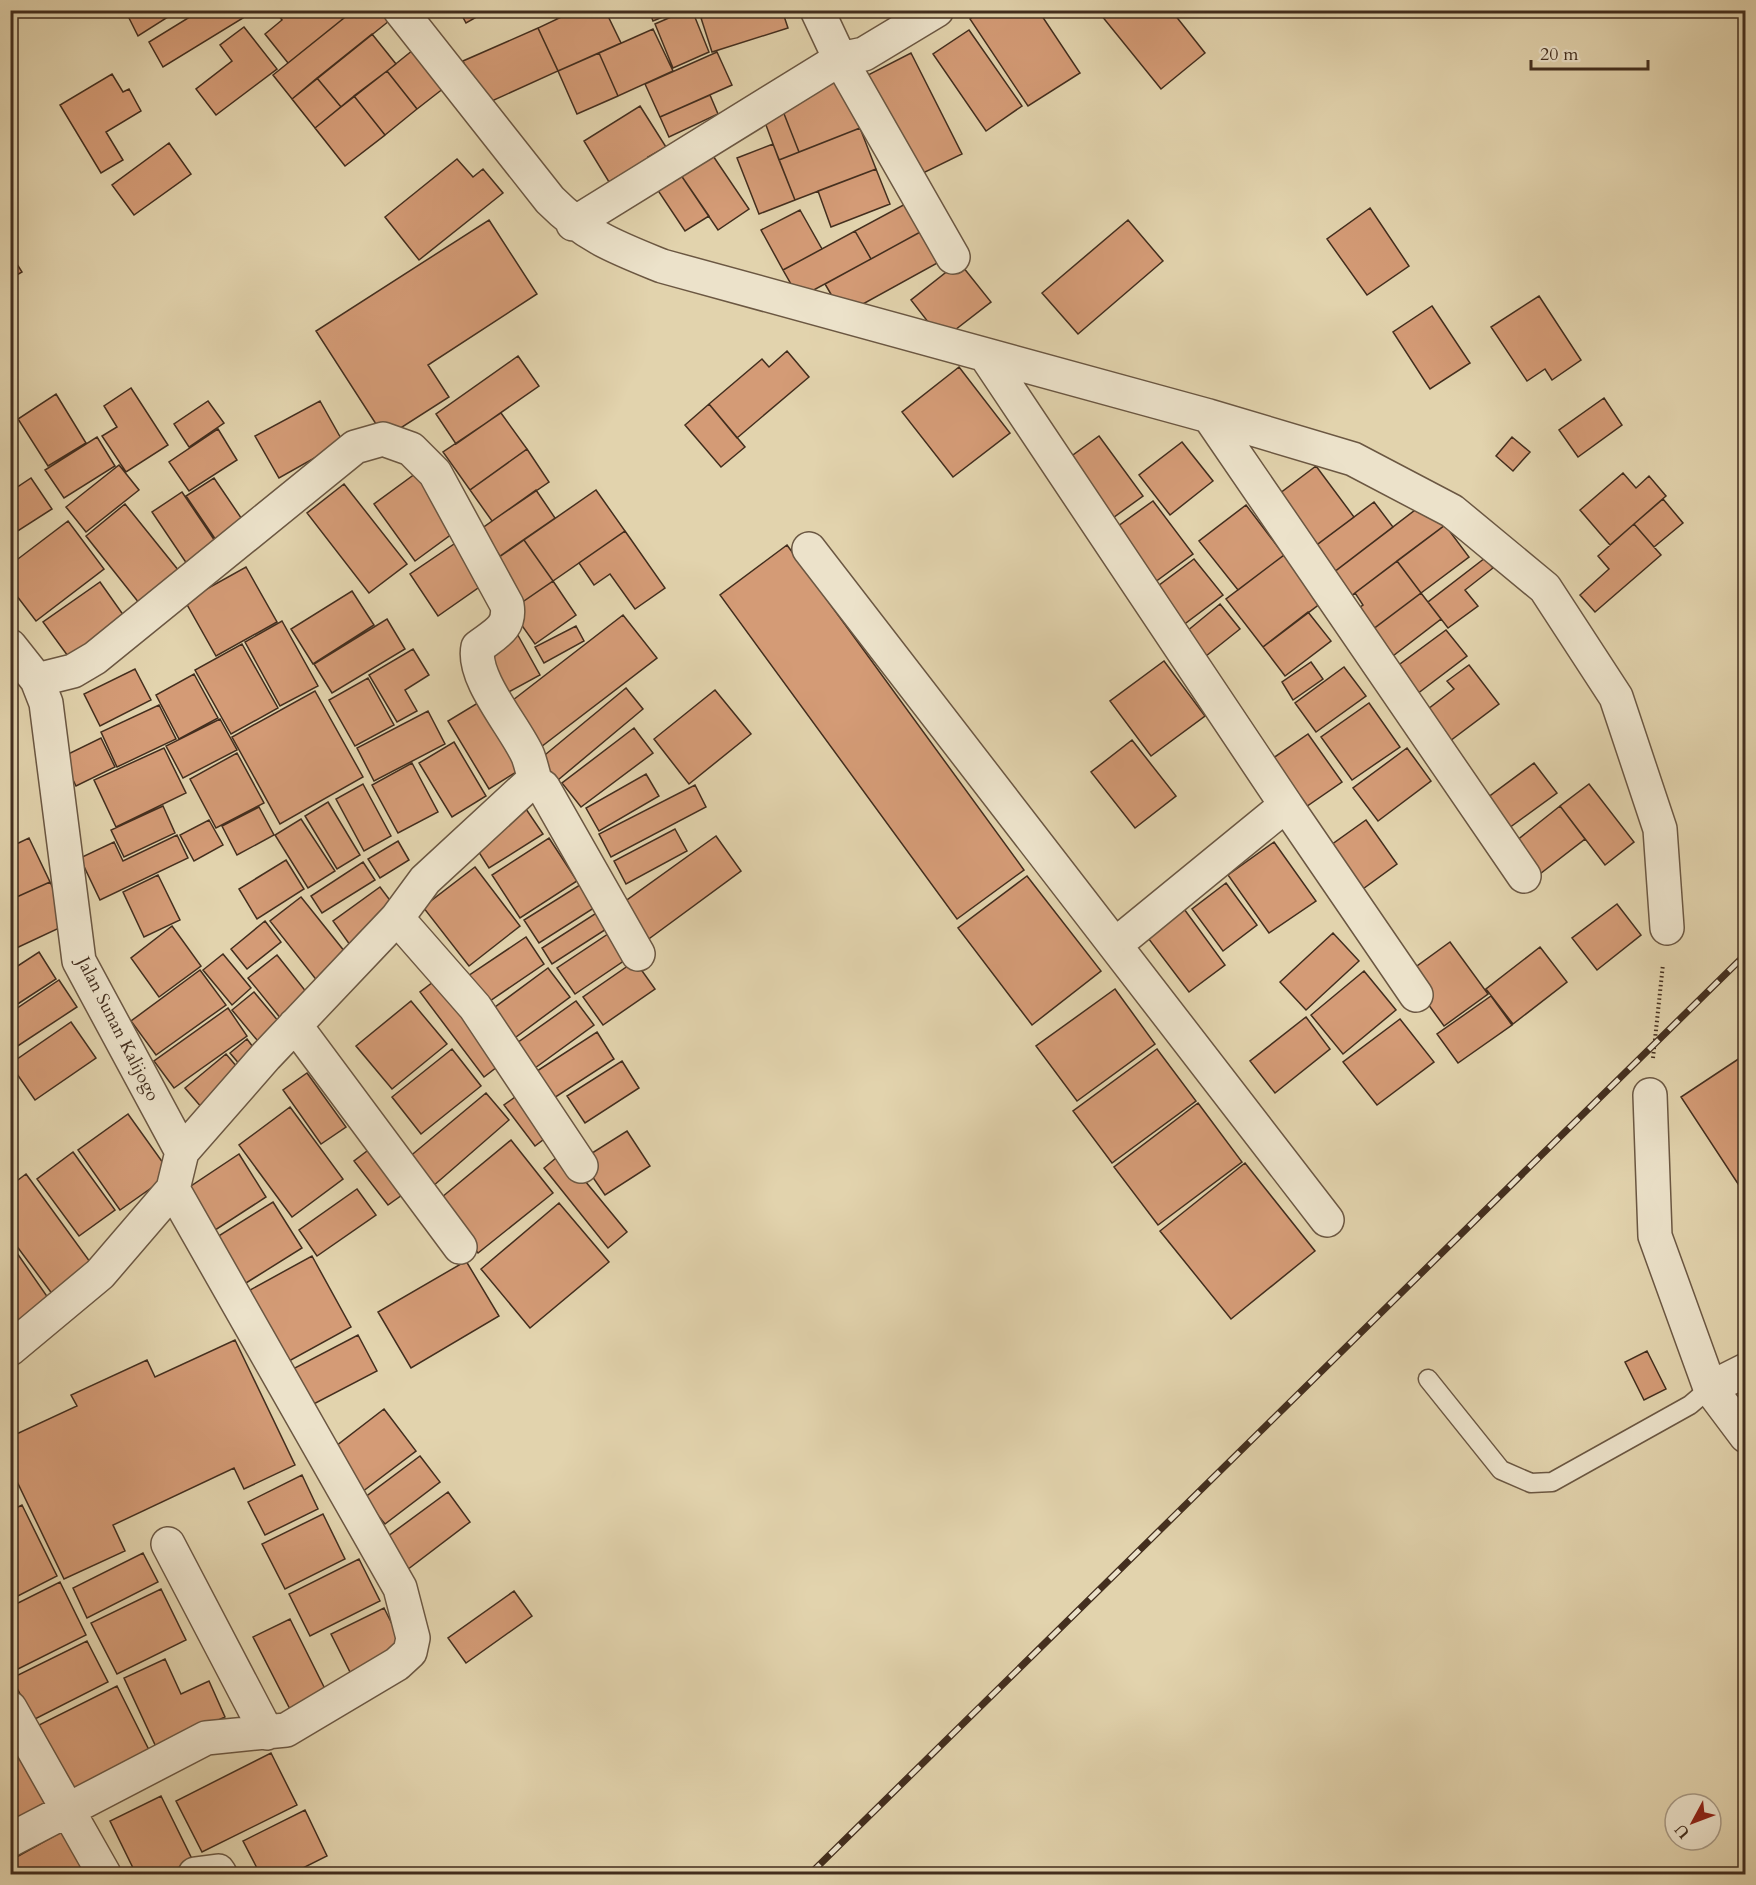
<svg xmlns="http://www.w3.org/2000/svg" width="1756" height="1885" font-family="Cardo,serif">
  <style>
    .building { fill: #d49b76; stroke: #432e1e; stroke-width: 1.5 }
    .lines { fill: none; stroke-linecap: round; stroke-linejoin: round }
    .service-casing { stroke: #6b5742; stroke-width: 21 }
    .minor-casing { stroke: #6b5742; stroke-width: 36 }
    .path { stroke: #432e1e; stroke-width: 4; stroke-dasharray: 1.5 3; stroke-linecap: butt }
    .service { stroke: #ece2ca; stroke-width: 18 }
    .minor { stroke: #ece2ca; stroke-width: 33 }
    .rail-casing { stroke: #432e1e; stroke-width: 7 }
    .rail { stroke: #ece2ca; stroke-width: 4.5; stroke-dasharray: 14; stroke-linecap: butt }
    .labels { text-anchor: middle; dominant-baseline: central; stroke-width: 5; stroke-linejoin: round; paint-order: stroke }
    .street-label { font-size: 18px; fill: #432e1e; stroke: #ece2ca }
  </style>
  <rect width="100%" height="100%" fill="#e2d3ad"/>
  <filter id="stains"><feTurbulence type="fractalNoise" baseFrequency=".00333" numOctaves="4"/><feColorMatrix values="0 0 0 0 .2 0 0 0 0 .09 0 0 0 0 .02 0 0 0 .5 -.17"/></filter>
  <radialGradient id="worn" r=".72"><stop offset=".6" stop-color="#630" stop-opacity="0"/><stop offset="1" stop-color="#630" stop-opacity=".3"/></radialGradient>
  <path class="building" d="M125,10H179L138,36Z
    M201,10H239L243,18L163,67L149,42Z
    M279,10H354L288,63L265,34L282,20L276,12Z
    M354,10H380L389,21L292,99L273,75Z
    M459,10H489L466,23Z
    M552,10H576L557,19Z
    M576,10H605L621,43L558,71L538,28Z
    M649,10H680L653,21Z
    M687,10H692L709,52L673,68L655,24Z
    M723,10H782L788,28L712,52L701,18Z
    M982,10H1038L1080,73L1028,106L970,19Z
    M1097,10H1171L1205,53L1161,89Z
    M244,27L277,69L216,115L196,89L232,61L220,45Z
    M538,28L558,71L483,105L463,61Z
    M653,29L673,71L618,96L599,53Z
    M969,30L1022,106L986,131L933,54Z
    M372,34L396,64L341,107L317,78Z
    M413,50L444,88L417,109L387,71Z
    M717,52L732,85L660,117L645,84Z
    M599,53L618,96L577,114L558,71Z
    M911,53L962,154L919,175L868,75Z
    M387,71L417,109L385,135L354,96Z
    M112,74L123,92L129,89L141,111L106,132L123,160L101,173L60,105Z
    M317,78L341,107L315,128L292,99Z
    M841,78L860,128L799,152L779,101Z
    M710,95L718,114L669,137L660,117Z
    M354,96L385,135L345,166L315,128Z
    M779,101L799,152L779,160L760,109Z
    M640,106L666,147L648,157L652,164L628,180L624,173L609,182L584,141Z
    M860,128L876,169L795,200L779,160Z
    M169,143L191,174L134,215L112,185Z
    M705,144L749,209L718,230L674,165Z
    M773,144L795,200L759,214L737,158Z
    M457,159L473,177L483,169L503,193L419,260L385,217Z
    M674,165L709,216L685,231L651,180Z
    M876,169L890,204L831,227L818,191Z
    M909,202L924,230L871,259L855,231Z
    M1370,208L1409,266L1367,295L1327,239Z
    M800,210L822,249L783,270L761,230Z
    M489,220L537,294L428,365L449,397L385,438L316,331Z
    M1128,220L1163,261L1078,334L1042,293Z
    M924,230L941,261L843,315L825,284Z
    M855,231L871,259L799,298L783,270Z
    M10,253L22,272L10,279Z
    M959,262L991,302L942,340L911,300Z
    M1539,296L1581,360L1552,380L1545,369L1527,381L1491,327Z
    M1432,306L1470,363L1430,389L1393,332Z
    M787,351L809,377L737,438L709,404L762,359L769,367Z
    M518,356L539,386L456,444L436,414Z
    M959,367L1010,433L953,477L902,412Z
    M131,388L168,445L126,472L102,436L117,427L104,406Z
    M56,394L86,443L48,466L18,419Z
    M1604,398L1622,425L1578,457L1559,430Z
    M208,401L224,423L189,447L174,424Z
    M320,401L343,442L279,478L255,436Z
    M709,404L745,447L721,467L685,425Z
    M501,413L527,449L470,490L443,452Z
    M218,429L237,460L189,491L169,462Z
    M1099,436L1143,496L1106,523L1062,463Z
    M97,437L115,466L64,498L45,470Z
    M1512,437L1530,452L1513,471L1496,456Z
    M1182,442L1213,481L1170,515L1139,475Z
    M527,449L549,482L492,521L470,490Z
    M119,465L139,490L86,532L66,507Z
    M1316,466L1354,517L1310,550L1271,500Z
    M419,471L460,528L415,561L374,504Z
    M1623,473L1636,488L1649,476L1666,496L1610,545L1580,510Z
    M31,478L52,509L10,536V492Z
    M214,478L248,528L220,546L186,496Z
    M344,484L407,564L369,593L307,513Z
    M536,490L555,518L500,556L481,529Z
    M596,490L625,531L553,581L524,540Z
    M182,492L217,544L187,564L152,512Z
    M1663,499L1683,523L1654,547L1634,524Z
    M1153,501L1193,554L1147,588L1107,534Z
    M1374,502L1393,527L1329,576L1310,550Z
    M125,504L183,576L143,608L86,536Z
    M1246,505L1284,555L1238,590L1199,541Z
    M1419,507L1427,517L1435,512L1445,525L1347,599L1329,576Z
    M68,521L104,569L36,621L10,587V565Z
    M1634,524L1661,555L1595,612L1580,595L1609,569L1598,556Z
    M1445,525L1469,557L1421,593L1397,561Z
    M625,531L665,588L635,609L610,574L594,585L579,563Z
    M460,540L488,581L438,616L410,574Z
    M524,540L553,581L521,603L492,562Z
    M787,545L1024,870L957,919L720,595Z
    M1284,555L1321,603L1263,647L1226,599Z
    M1485,558L1493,568L1465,590L1478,606L1448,628L1428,602Z
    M1194,559L1223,595L1178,629L1150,592Z
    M1397,561L1421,593L1368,633L1353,612L1363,605L1355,593Z
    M246,567L277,622L216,656L185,601Z
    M553,581L576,615L535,644L511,610Z
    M100,582L129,623L73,663L43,622Z
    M352,591L374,625L313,664L291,629Z
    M1421,593L1441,619L1389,659L1368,633Z
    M1220,604L1240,629L1201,660L1181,636Z
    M1308,612L1331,641L1285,676L1263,647Z
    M623,615L657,658L537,750L504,707Z
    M387,619L405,649L332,693L314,664Z
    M282,621L318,686L280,706L245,642Z
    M576,626L584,641L544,663L535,647Z
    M515,630L540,675L507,693L482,647Z
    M1446,630L1467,656L1417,694L1396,667Z
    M242,644L278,708L231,734L195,670Z
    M413,649L429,675L405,690L417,711L397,722L369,675Z
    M1164,661L1205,716L1151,756L1110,701Z
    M1311,662L1323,679L1293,700L1282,682Z
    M1469,665L1499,704L1442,747L1419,716L1454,689L1447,681Z
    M1344,667L1366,696L1316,732L1295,703Z
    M135,669L151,700L100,726L84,694Z
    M194,674L218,718L179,739L156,695Z
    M368,678L394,725L355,746L329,700Z
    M626,688L643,709L558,780L540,759Z
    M715,690L751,734L689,784L654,739Z
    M315,691L363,777L280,824L232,737Z
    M486,698L526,766L489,789L448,721Z
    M1369,703L1400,747L1352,780L1321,737Z
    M159,705L176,739L117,767L101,732Z
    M428,711L445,744L374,781L357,748Z
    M220,719L237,750L183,778L166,746Z
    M634,728L653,753L581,807L562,783Z
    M1308,734L1342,782L1300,811L1266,763Z
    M101,738L115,767L76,786L62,757Z
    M1132,740L1176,796L1135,828L1091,772Z
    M454,742L486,796L452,817L419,763Z
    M164,748L186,793L116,827L94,780Z
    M1407,748L1431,781L1378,821L1353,788Z
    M237,753L264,803L216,828L190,779Z
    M412,763L438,812L398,833L372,785Z
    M1534,763L1557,793L1509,828L1487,798Z
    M646,774L659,796L599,831L586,808Z
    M363,784L391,836L364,851L336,799Z
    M1589,784L1634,842L1605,865L1560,806Z
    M695,785L706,807L611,857L599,834Z
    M328,802L360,855L337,869L305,816Z
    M163,806L175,833L124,857L111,830Z
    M1560,806L1585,839L1536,877L1511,845Z
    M259,807L274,835L237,855L222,826Z
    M526,809L543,834L489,868L473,843Z
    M301,819L335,871L308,888L275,835Z
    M209,820L223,845L194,861L180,835Z
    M1366,820L1397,864L1356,894L1324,850Z
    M675,829L687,851L626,884L614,861Z
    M177,835L188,858L100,900L80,858L114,842L123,861Z
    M716,836L741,871L646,941L620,905Z
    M29,838L50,882L10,900V847Z
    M549,838L577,881L520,918L492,875Z
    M398,841L409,860L380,878L368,859Z
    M1274,842L1316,901L1269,933L1228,875Z
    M286,860L304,889L257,919L239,889Z
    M363,862L375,880L322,913L311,896Z
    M475,867L520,926L469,966L423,907Z
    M158,875L180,920L144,937L123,892Z
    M1027,876L1101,971L1032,1025L958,928Z
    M50,882L70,923L10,951V900Z
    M583,883L597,906L539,943L524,920Z
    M1226,883L1257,925L1223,951L1192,909Z
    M380,887L398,911L350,945L333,921Z
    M301,897L349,957L318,982L270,921Z
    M1179,902L1225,965L1189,992L1142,930Z
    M1617,904L1641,935L1597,970L1572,938Z
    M601,910L611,926L552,964L542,948Z
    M265,921L281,942L247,969L231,949Z
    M172,926L201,966L159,997L131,958Z
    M614,930L631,956L575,994L557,968Z
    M1333,933L1359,961L1306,1010L1280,982Z
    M526,937L544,964L487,1003L468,976Z
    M1450,942L1488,994L1444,1026L1406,974Z
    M1540,947L1567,982L1513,1024L1486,989Z
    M39,952L56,979L10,1009V971Z
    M223,954L251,988L232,1005L203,970Z
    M277,955L315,1003L286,1025L248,978Z
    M635,961L655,989L603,1025L583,997Z
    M548,968L570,997L512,1040L491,1010Z
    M200,970L226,1005L156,1055L131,1021Z
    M1364,971L1396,1010L1343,1054L1311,1015Z
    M441,976L506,1060L484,1077L420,992Z
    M59,980L77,1007L10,1051V1013Z
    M1115,989L1155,1044L1077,1101L1036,1046Z
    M254,992L284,1028L262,1046L232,1010Z
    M1491,996L1512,1025L1458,1063L1437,1034Z
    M411,1001L447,1044L392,1089L356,1046Z
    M576,1001L594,1025L535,1068L517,1043Z
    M228,1008L247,1036L174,1088L154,1061Z
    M1306,1017L1330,1049L1275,1093L1250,1061Z
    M1400,1019L1434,1062L1377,1105L1343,1062Z
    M71,1022L96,1058L35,1100L10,1064Z
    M597,1032L614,1059L554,1098L537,1071Z
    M247,1039L262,1059L246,1072L230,1053Z
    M452,1049L481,1086L421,1134L392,1097Z
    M1157,1049L1196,1101L1112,1163L1073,1111Z
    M226,1054L243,1074L202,1108L185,1088Z
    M1746,1054V1196L1681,1097Z
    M622,1061L639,1088L585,1123L567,1096Z
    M307,1073L346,1127L321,1144L283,1090Z
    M522,1092L552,1133L535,1146L504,1105Z
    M486,1093L509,1120L432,1187L408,1158Z
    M1198,1103L1242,1162L1158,1225L1114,1167Z
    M290,1107L343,1179L292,1217L239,1145Z
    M128,1114L171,1174L120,1210L78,1150Z
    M627,1131L650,1166L605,1195L581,1160Z
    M511,1140L553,1193L478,1253L436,1202Z
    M375,1145L409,1190L388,1205L354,1161Z
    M73,1152L115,1210L79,1236L37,1179Z
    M562,1153L627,1232L608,1248L544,1168Z
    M239,1154L266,1197L206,1236L179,1194Z
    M1245,1163L1315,1251L1231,1319L1160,1231Z
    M26,1174L93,1266L53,1295L10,1237V1186Z
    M357,1189L376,1215L317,1256L299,1230Z
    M273,1202L302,1248L238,1288L209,1242Z
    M559,1203L609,1262L530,1328L481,1269Z
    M10,1243L53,1305L10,1334Z
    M312,1256L351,1327L280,1366L241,1295Z
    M466,1261L499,1316L411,1368L378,1312Z
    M358,1335L377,1371L308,1407L289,1371Z
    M235,1340L295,1465L244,1489L234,1468L113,1525L125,1551L64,1579L10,1467V1437L77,1406L71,1395L147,1360L155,1377Z
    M1647,1351L1666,1389L1644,1400L1625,1362Z
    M384,1409L416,1451L358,1495L327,1453Z
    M420,1456L440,1482L385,1524L364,1498Z
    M302,1475L318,1509L265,1535L248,1502Z
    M448,1492L470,1522L403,1573L380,1542Z
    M22,1505L57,1576L10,1600V1511Z
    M323,1514L345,1559L285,1589L262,1544Z
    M143,1553L158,1582L87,1618L73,1588Z
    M359,1559L380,1601L310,1636L289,1594Z
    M60,1582L86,1635L10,1673V1607Z
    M161,1589L186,1640L117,1674L91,1623Z
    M514,1591L532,1616L466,1663L448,1638Z
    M384,1608L407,1654L354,1680L331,1634Z
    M290,1619L329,1697L293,1715L253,1637Z
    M87,1641L108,1682L33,1720L12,1678Z
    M165,1659L181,1694L209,1681L225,1717L157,1749L124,1678Z
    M117,1686L150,1752L72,1791L39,1725Z
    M17,1741L50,1800L16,1819L10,1809V1745Z
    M271,1753L297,1805L202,1852L176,1801Z
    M161,1796L193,1861L166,1874H136L110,1821Z
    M305,1810L327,1856L291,1874H260L243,1841Z
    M70,1827L96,1874H21L13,1859Z"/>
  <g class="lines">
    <defs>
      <path id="service" d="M1428,1379L1501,1470L1531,1483L1552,1482L1690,1405L1710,1388"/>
      <path id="minor" d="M400,10L550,200C587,237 615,247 662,266L1209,416L1353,459L1452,511L1545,588L1616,697L1660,829L1667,928
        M817,10L840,59L864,54L937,10
        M573,224L840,59L953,257
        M986,356L1286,805L1115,945
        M1209,416L1524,876
        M809,549L1327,1220
        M10,646L37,680L46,703L79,961L182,1152L173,1189L100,1274L10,1349
        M37,680L73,671L95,658L355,447L383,439L411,449L435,473L507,605C511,628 495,634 478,647C471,678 516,728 528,756C531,764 533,774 536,783
        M1286,805L1416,995
        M397,918L475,1007L581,1166
        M295,1025L460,1247
        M1650,1095L1655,1236L1710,1388L1746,1436
        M182,1152L266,1056L397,918L425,880L529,784L536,783L543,787L638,954
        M1710,1388L1746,1370
        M168,1544L267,1733
        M10,1708L104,1874
        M10,1840L206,1738L286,1730L397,1664L410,1652L413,1638L400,1588L173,1189
        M195,1874L218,1871L220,1874"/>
    </defs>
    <use href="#service" class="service-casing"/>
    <use href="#minor" class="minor-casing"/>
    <path class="path" d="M1653,1058L1663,964"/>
    <use href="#service" class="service"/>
    <use href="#minor" class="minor"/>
    <defs>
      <path id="rail" d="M810,1874L1746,954"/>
    </defs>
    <use href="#rail" class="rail-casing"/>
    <use href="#rail" class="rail"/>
  </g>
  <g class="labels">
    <g class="street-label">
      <text transform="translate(118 1029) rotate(63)">Jalan Sunan Kalijogo</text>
    </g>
  </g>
  <rect width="1756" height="1885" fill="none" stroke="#e2d3ad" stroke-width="36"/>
  <rect x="12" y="12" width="1732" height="1861" fill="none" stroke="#432e1e" stroke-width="3"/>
  <rect x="18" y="18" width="1720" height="1849" fill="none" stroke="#432e1e" stroke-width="1.5"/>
  <g transform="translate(1693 1822) rotate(229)"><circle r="28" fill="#ece2ca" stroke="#a89a85" stroke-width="1.5"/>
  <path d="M0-4.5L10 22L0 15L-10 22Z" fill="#8f2418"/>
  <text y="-9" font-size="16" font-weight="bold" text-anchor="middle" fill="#432e1e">U</text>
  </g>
  <path d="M1531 60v9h117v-9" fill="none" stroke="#432e1e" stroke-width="3"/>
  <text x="1540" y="60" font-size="18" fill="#432e1e" stroke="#ece2ca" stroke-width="4.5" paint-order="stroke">20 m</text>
  <rect width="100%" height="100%" filter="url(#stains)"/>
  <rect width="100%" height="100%" fill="url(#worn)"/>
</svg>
